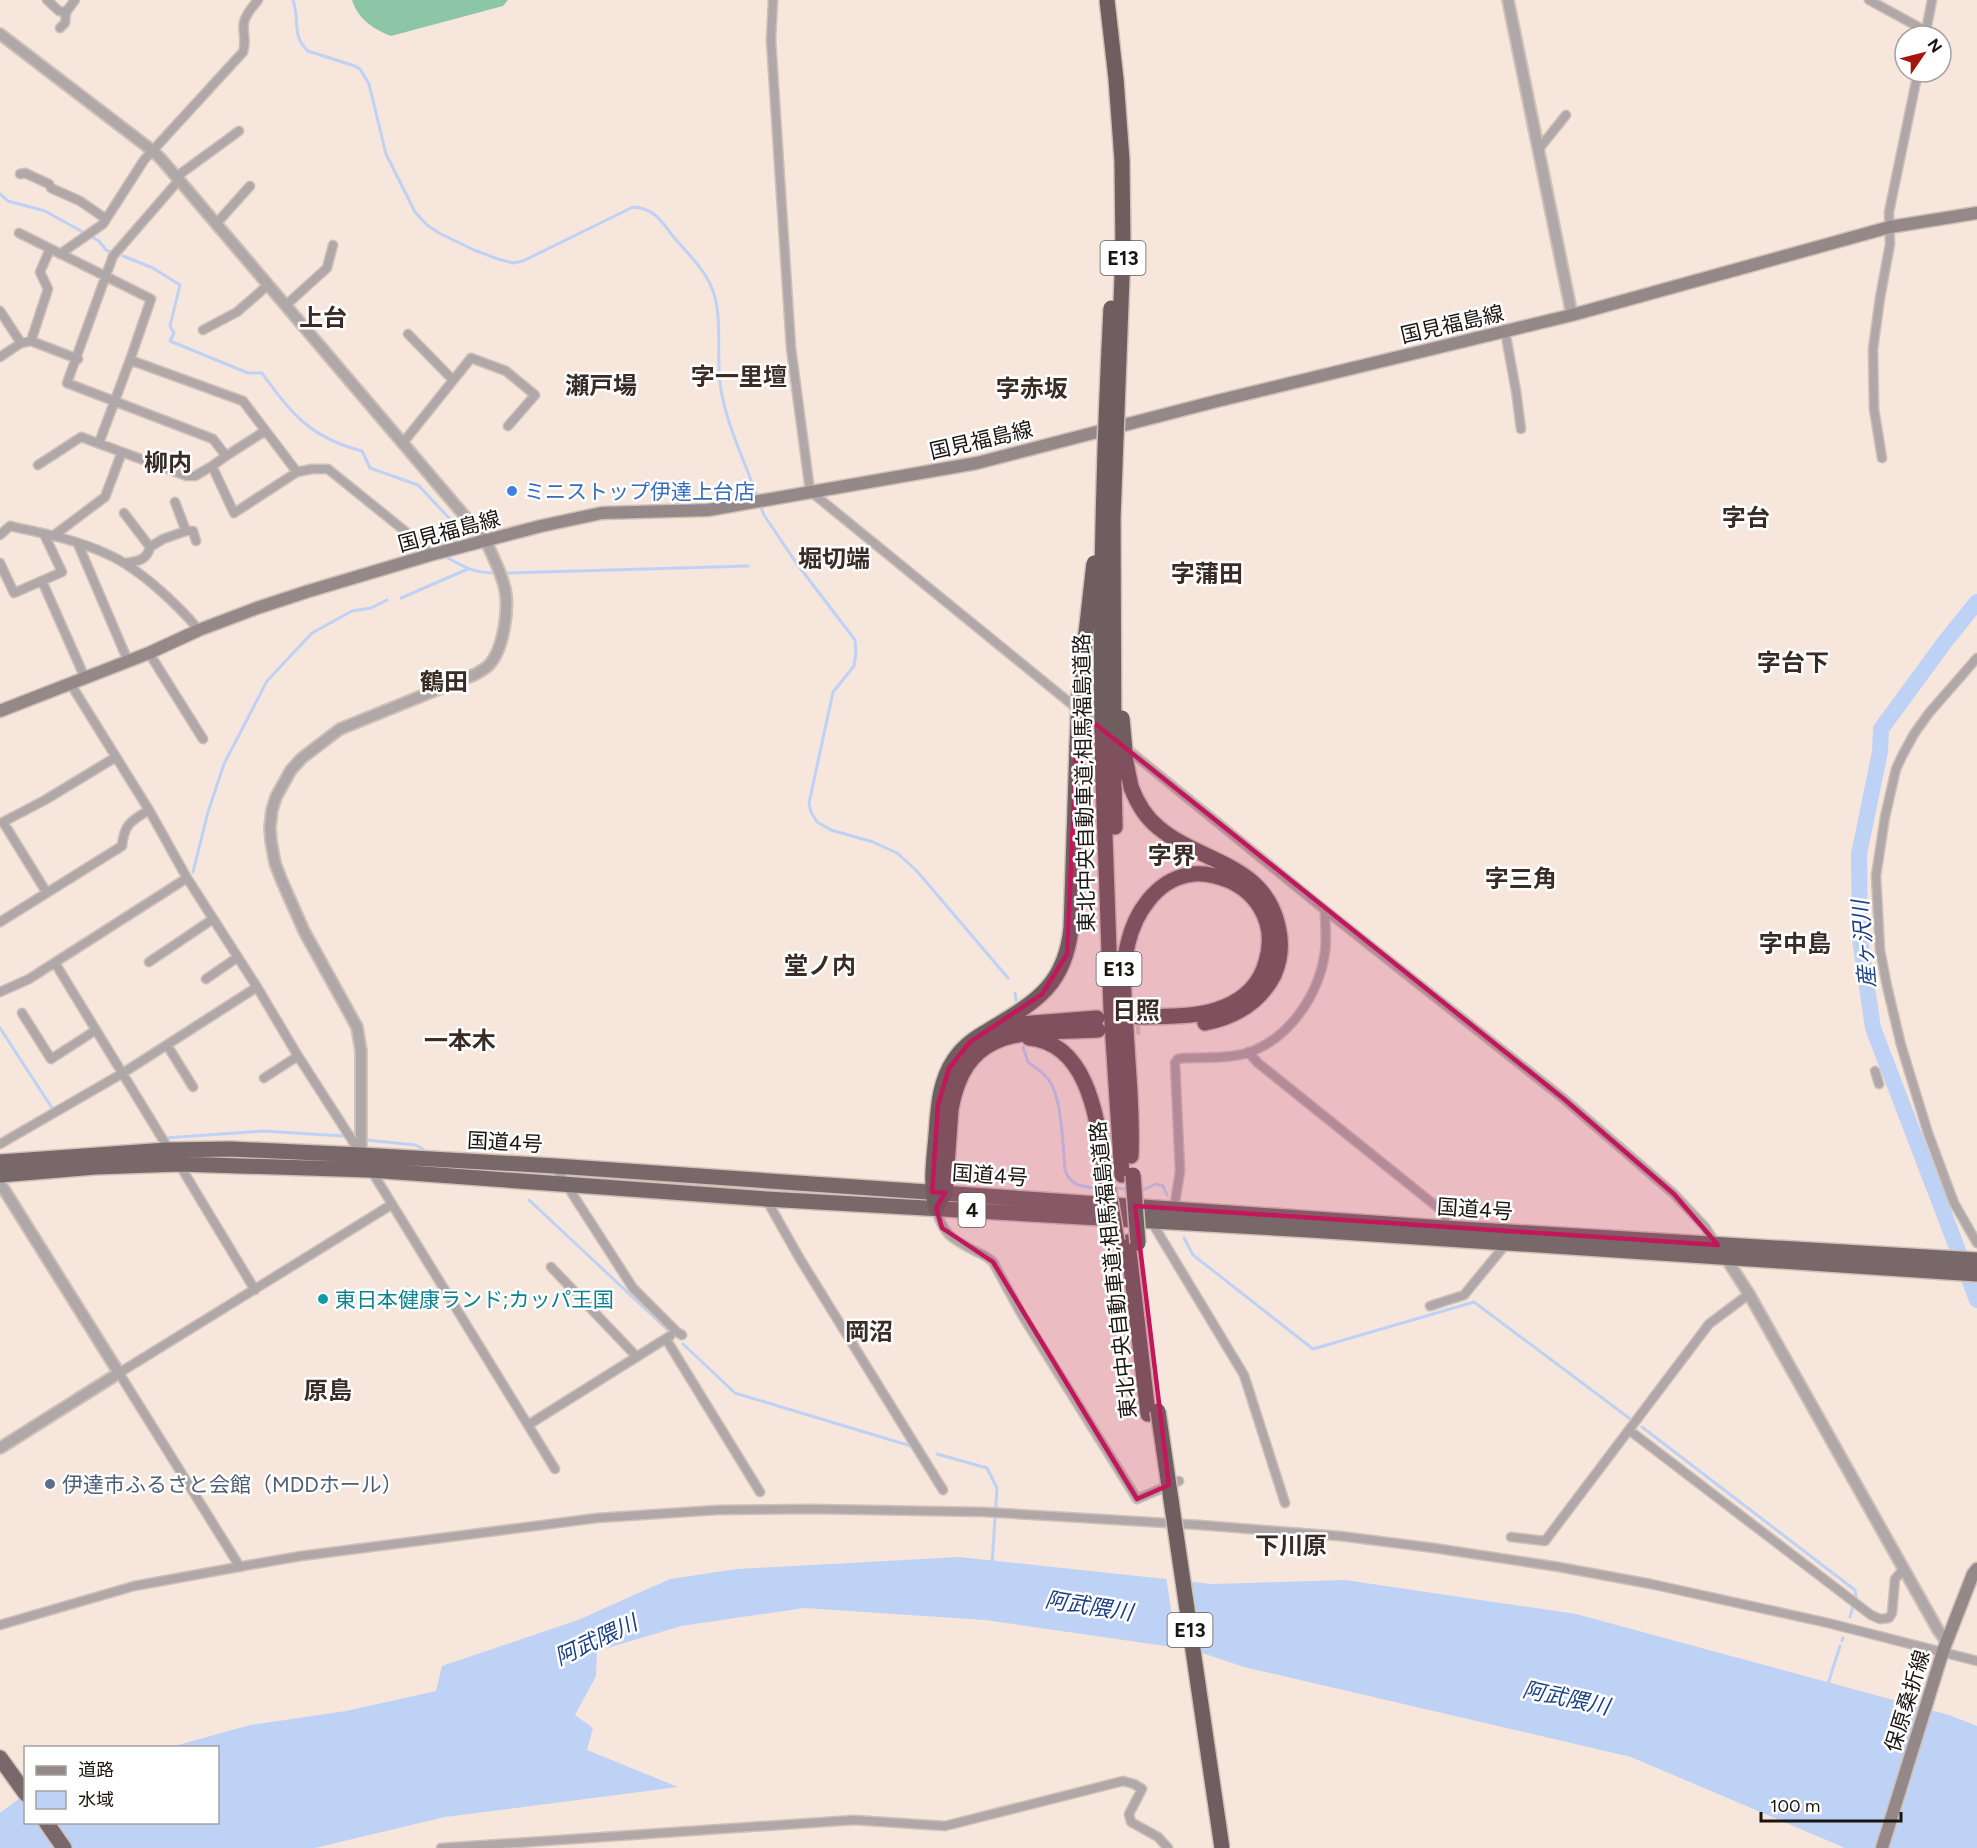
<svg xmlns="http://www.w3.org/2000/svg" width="1977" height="1848" font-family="Figtree,'Noto Sans JP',sans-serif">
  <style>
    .green { fill: #8dc5a7 }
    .water { fill: #bed2f6 }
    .pier { fill: #f6e6dc }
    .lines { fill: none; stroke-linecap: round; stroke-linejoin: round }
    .stream { stroke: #bed2f6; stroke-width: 3 }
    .river { stroke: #bed2f6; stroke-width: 16 }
    .motorway-tunnel { stroke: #d5c7be; stroke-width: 15; stroke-dasharray: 15 8; stroke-linecap: butt }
    .minor-casing { stroke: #cfc0b8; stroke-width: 11 }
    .tertiary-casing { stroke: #cfc0b8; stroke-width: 14 }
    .secondary-casing { stroke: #cfc0b8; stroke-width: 15 }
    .trunk-casing { stroke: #cfc0b8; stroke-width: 18 }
    .motorway-casing { stroke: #cfc0b8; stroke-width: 18 }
    .minor { stroke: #b0a8a8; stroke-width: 8 }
    .tertiary { stroke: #b0a8a8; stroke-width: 10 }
    .secondary { stroke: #948889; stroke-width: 12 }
    .trunk { stroke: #786869; stroke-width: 15 }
    .motorway { stroke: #6f5e5f; stroke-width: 15 }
    .motorway-bridge-casing { stroke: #cfc0b8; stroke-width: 18; stroke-linecap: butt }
    .motorway-bridge { stroke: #6f5e5f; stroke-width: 15 }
    .marked { fill: #c2185b; fill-opacity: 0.2; stroke: #c2185b; stroke-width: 4.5; stroke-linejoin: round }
    .shop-dot { fill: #3f7fe0; stroke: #fff; stroke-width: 2 }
    .culture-dot { fill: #0f9aa8; stroke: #fff; stroke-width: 2 }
    .service-dot { fill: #5c6f8a; stroke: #fff; stroke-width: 2 }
    .labels { text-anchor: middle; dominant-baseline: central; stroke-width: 5; stroke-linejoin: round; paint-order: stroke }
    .shield { fill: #fff; stroke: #5f5b59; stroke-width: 1.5 }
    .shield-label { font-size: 20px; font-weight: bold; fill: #1b1512 }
    .street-label { font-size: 21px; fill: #1b1512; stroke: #fff }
    .shop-label { font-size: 21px; fill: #366cbe; stroke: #fff; text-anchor: start }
    .culture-label { font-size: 21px; fill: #0d838f; stroke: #fff; text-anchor: start }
    .service-label { font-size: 21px; fill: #4e5e75; stroke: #fff; text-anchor: start }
    .water-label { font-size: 22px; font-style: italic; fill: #1d4184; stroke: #fff }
    .quarter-label { font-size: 24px; font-weight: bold; fill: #382c25; stroke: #fff }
  </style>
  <rect width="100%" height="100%" fill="#f6e6dc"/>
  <path class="green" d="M352,0H508L503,6L391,36C373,29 358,19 352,0Z"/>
  <path class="water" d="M959,1557L1212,1584L1345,1580L1576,1614L1949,1715L1977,1726V1848H1845L1631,1757L1244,1667L1193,1650L985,1620L804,1608L681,1626L597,1651L596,1676L575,1715L593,1728L587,1750L678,1787L445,1817L315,1848H0V1813L25,1794L26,1822H218V1748L171,1747L250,1725L346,1711L436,1691L442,1666L578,1620L670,1579L737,1569Z"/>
  <path class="pier" d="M1166,1576L1188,1578L1192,1652L1177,1650Z"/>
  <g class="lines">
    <path class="stream" d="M293,0C300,19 291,36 308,51L355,66L360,69L369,84L386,154L415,212L427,225L439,233L474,250L498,259L513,263L523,261L633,207C653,208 661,220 672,235C685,251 703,267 711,286C725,317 714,360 722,395C729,431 746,464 758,499
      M0,194L8,201L45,211L99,241L106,250L111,252
      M123,256L153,268L180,285L170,326L174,333L170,341L248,373H262C291,414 311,438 362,451L370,468L418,485L464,534L462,540L439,545
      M760,505L764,515L797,564L855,640L856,652L854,666L833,692L809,803L811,812L817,822L831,830L873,842L897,853L916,870L1008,978
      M448,558C467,569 476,573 497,573
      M504,573L748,566
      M401,598L468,569
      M193,872L208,812L224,764L267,681L312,633L352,611L371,608L387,600
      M1015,993L1016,1000
      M0,1028L54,1111
      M1023,1047L1028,1062C1037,1068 1047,1075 1052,1085C1062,1106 1063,1146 1065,1170C1071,1188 1086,1187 1102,1188
      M165,1138L263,1131L344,1136
      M366,1140L415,1145L423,1149
      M1112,1188L1129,1189
      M1139,1190H1143L1156,1184L1163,1186L1167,1195
      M529,1200L671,1333
      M1184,1238L1193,1255L1313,1349L1474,1302L1629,1418
      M683,1344L735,1393L911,1446
      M1642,1427L1851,1587L1855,1590L1856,1597
      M937,1454L987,1468L997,1488L992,1565
      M1850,1617L1853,1606
      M1842,1641L1843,1638
      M1828,1684L1840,1646"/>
    <path class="river" d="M1977,602L1944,643L1881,729L1880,752L1859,854L1860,939L1873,1028L1977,1300"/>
    <path class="motorway-tunnel" d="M1113,1029L1140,1027"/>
    <defs>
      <path id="minor" d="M47,0L59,11L66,12
        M773,0L771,40L791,348L810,491L1102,729
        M1869,0L1926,31
        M60,28L65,23L66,12L75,0
        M1925,36L1932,0
        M1538,150L1566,115
        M20,174L25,173L49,184L51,188L80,201L106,219
        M176,177L239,131
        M179,180L113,256L67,383L213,439L226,456L212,466L234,513L297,472L312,469H328L421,544L430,555
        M216,224L250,186
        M19,233L151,299L130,360L243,401L297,472
        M60,254L103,224L144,160L243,52C247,41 242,32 244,22C246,14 253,6 258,0
        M285,306L327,268L333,245
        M0,311L21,343
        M203,330L237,312L268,285
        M1505,331L1516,391L1521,429
        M408,334L453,380
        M31,341L48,289L40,272L50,249
        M0,357L21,343L31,341L78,359
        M99,443L130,360
        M402,444L471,358L506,371L535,395L508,426
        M226,456L265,431
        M1882,458L1874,409L1873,349L1880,298L1890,244L1889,212L1918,72
        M38,465L81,437L187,476H195L212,466
        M124,513L150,547
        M186,531H193L196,541
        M0,535L10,526C43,533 77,540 107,554C139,568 177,604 199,630
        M53,536L105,497L122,452
        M78,544L128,661
        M0,563L14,593L62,572L44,534
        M126,563C138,561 147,560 150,547L163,539L186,531L175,502
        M42,581L85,678
        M149,653L203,739
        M1977,658L1929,713L1914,734L1902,756L1896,769L1885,817L1876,876L1880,950L1887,986L1901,1045L1928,1133L1954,1203L1977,1243
        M70,683L149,810L187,878L257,987L298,1056L361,1154
        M1126,748L1325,910L1564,1099L1674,1194L1705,1227L1717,1245
        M47,893L3,822L45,800L116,757
        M0,922L122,846C124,824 131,821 149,810
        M149,962L213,919
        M55,963L165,1143L167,1150
        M206,979L238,957
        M0,992L29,979L187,878
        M22,1013L51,1059L96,1030
        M167,1045L193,1087
        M1248,1052L1258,1063L1446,1214L1444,1228
        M1875,1071L1879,1084
        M264,1078L298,1056
        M0,1144L123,1073L257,987
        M179,1164L255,1290
        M555,1167L633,1288L677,1332L682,1335
        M371,1170L555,1469
        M766,1199L800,1259L943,1490
        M936,1208C942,1235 954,1240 977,1252C984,1255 988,1257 993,1262L1022,1315L1137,1499L1179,1481
        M1174,1209L1180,1171L1175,1063L1178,1059L1183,1058C1203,1057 1227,1059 1247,1053C1290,1039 1319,994 1325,952C1327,938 1325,924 1325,910
        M1151,1221L1244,1375L1285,1503
        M551,1267L637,1357
        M1430,1306L1464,1295L1506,1244
        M666,1339L760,1492
        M528,1425L670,1336
        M1629,1430L1871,1615L1880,1619L1889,1618L1892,1613L1895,1579L1904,1569
        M1511,1537L1545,1541L1709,1324L1749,1294
        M240,1567L119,1373L391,1205
        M0,1625L134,1586L249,1565L301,1556L597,1518L717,1510L813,1509L984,1512L1200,1525L1340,1536L1434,1548L1559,1567L1651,1584L1828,1623L1977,1661
        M441,1848L854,1820L945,1826L1123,1781L1134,1784L1142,1789L1129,1814L1131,1822L1158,1837L1168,1848"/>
      <path id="tertiary" d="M1508,0L1572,315
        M0,34L153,151L162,160L486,541C492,555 500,570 504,585C510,606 504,650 488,666C485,669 480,671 476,674L340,729L302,758L291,770L276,797L272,810L270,827L271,841L275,863L281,879L304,931L357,1027L361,1051V1155
        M0,1183L119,1373L0,1448
        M1724,1255L1749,1294L1938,1630L1947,1642"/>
      <path id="secondary" d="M0,711L149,653L199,630L257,608L309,591L430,555L541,526L602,513L708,510L977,463L1217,401L1572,315L1890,227L1977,213
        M1882,1848L1943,1651L1973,1574L1977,1569"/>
      <path id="trunk" d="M0,1162L167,1150L231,1149L361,1155L555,1166L1444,1228L1977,1260
        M0,1175L95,1167L179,1164L370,1170L766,1199L1311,1230L1977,1274
        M0,1758L26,1794
        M46,1822L64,1848"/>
      <path id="motorway" d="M1103,780L1111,1008L1122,1175
        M1114,782L1115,827
        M1131,787C1137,803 1145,817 1159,828C1201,863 1264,863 1278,926C1282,942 1281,959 1274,975C1260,1002 1235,1017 1205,1023
        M1000,1028L1020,1024L1097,1018
        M1029,1038C1094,1044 1098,1133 1107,1182
        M1131,1156C1133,1113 1128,1071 1126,1029C1124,1000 1121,971 1128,943C1135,913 1156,881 1188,875C1196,873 1207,874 1215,876C1256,886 1278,922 1266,962C1260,984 1244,999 1224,1007C1198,1018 1166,1016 1138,1017
        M936,1208C930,1184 934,1160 936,1135C938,1109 939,1082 954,1060C963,1046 975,1038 989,1030C1035,1002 1065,986 1071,928L1077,746
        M936,1208L945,1193L951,1109C967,1022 1027,1034 1098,1030
        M1128,1242L1148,1414"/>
    </defs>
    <use href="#minor" class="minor-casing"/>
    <use href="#tertiary" class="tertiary-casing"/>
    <use href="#secondary" class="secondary-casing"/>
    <use href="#trunk" class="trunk-casing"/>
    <use href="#motorway" class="motorway-casing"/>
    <use href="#minor" class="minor"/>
    <use href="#tertiary" class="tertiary"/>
    <use href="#secondary" class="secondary"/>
    <use href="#trunk" class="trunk"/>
    <use href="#motorway" class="motorway"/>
    <defs>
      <path id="motorway-bridge" d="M1107,0L1116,79L1122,160L1123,251L1113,518L1114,782
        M1122,718L1126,762L1131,787
        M1077,746L1079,695L1094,563
        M1103,780C1099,623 1103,466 1111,308
        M1133,1175L1138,1243
        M1107,1182L1117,1241
        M1158,1411L1222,1848"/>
    </defs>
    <use href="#motorway-bridge" class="motorway-bridge-casing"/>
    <use href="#motorway-bridge" class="motorway-bridge"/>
  </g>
  <path class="marked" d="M1078,710L1564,1099L1674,1194L1718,1245L1135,1206L1169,1485L1137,1499L993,1262L942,1228L936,1208L945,1193L932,1192L938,1105L949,1068L970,1042L1042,994L1067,954Z"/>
  <circle class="shop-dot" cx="512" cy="491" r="6"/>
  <circle class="culture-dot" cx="323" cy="1299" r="6"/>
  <circle class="service-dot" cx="50" cy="1484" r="6"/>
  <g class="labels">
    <g class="shield">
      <rect x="1100.5" y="241" width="45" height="34" rx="4.5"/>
      <rect x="1096.5" y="952" width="45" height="34" rx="4.5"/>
      <rect x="958.5" y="1193" width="27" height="34" rx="4.5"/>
      <rect x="1167.5" y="1613" width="45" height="34" rx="4.5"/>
    </g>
    <g class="shield-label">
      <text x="1123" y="258">E13</text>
      <text x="1119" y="969">E13</text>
      <text x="972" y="1210">4</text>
      <text x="1190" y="1630">E13</text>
    </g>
    <g class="street-label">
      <text transform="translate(1452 324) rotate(-13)">国見福島線</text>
      <text transform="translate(981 440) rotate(-13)">国見福島線</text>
      <text transform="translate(449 531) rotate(-15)">国見福島線</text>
      <text transform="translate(1084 783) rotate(-91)">東北中央自動車道;相馬福島道路</text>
      <text transform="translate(505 1142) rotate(3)">国道4号</text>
      <text transform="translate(990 1175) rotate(4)">国道4号</text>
      <text transform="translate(1475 1209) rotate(4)">国道4号</text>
      <text transform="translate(1113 1270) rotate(-96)">東北中央自動車道;相馬福島道路</text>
      <text transform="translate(1907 1701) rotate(-73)">保原桑折線</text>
    </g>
    <g class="shop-label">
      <text x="524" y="491">ミニストップ伊達上台店</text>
    </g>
    <g class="culture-label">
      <text x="335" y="1299">東日本健康ランド;カッパ王国</text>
    </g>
    <g class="service-label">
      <text x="62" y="1484">伊達市ふるさと会館（MDDホール）</text>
    </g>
    <g class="water-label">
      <text transform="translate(1864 944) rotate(-95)">産ヶ沢川</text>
      <text transform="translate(1089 1606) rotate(9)">阿武隈川</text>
      <text transform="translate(596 1640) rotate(-25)">阿武隈川</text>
      <text transform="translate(1566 1698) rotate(12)">阿武隈川</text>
    </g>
    <g class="quarter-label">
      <text x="323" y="317">上台</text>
      <text x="739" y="376">字一里壇</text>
      <text x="601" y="385">瀬戸場</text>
      <text x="1032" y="388">字赤坂</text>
      <text x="168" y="462">柳内</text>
      <text x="1746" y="517">字台</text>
      <text x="834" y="558">堀切端</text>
      <text x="1207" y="573">字蒲田</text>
      <text x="1793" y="662">字台下</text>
      <text x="444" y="681">鶴田</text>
      <text x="1172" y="855">字界</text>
      <text x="1521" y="878">字三角</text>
      <text x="1795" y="943">字中島</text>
      <text x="820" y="965">堂ノ内</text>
      <text x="1136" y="1010">日照</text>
      <text x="460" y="1040">一本木</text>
      <text x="869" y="1331">岡沼</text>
      <text x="328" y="1390">原島</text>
      <text x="1291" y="1545">下川原</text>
    </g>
  </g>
  <rect x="24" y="1746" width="195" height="78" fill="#ffffff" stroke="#a4a1a0" stroke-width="1.5"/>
  <rect x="36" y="1766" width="30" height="9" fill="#948889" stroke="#a4a1a0" stroke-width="1.5"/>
  <text x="78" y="1776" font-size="18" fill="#1b1512">道路</text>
  <rect x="36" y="1791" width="30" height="18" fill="#bed2f6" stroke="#a4a1a0" stroke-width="1.5"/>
  <text x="78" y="1806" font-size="18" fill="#1b1512">水域</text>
  <g transform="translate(1923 54) rotate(55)"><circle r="28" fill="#ffffff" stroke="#a4a1a0" stroke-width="1.5"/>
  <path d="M0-4.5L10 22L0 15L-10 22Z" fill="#a7140b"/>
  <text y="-9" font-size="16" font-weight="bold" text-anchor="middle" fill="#1b1512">N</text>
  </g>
  <path d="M1761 1812v9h140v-9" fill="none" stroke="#1b1512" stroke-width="3"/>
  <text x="1770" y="1812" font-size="18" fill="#1b1512" stroke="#ffffff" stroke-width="4.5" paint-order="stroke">100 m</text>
</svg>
